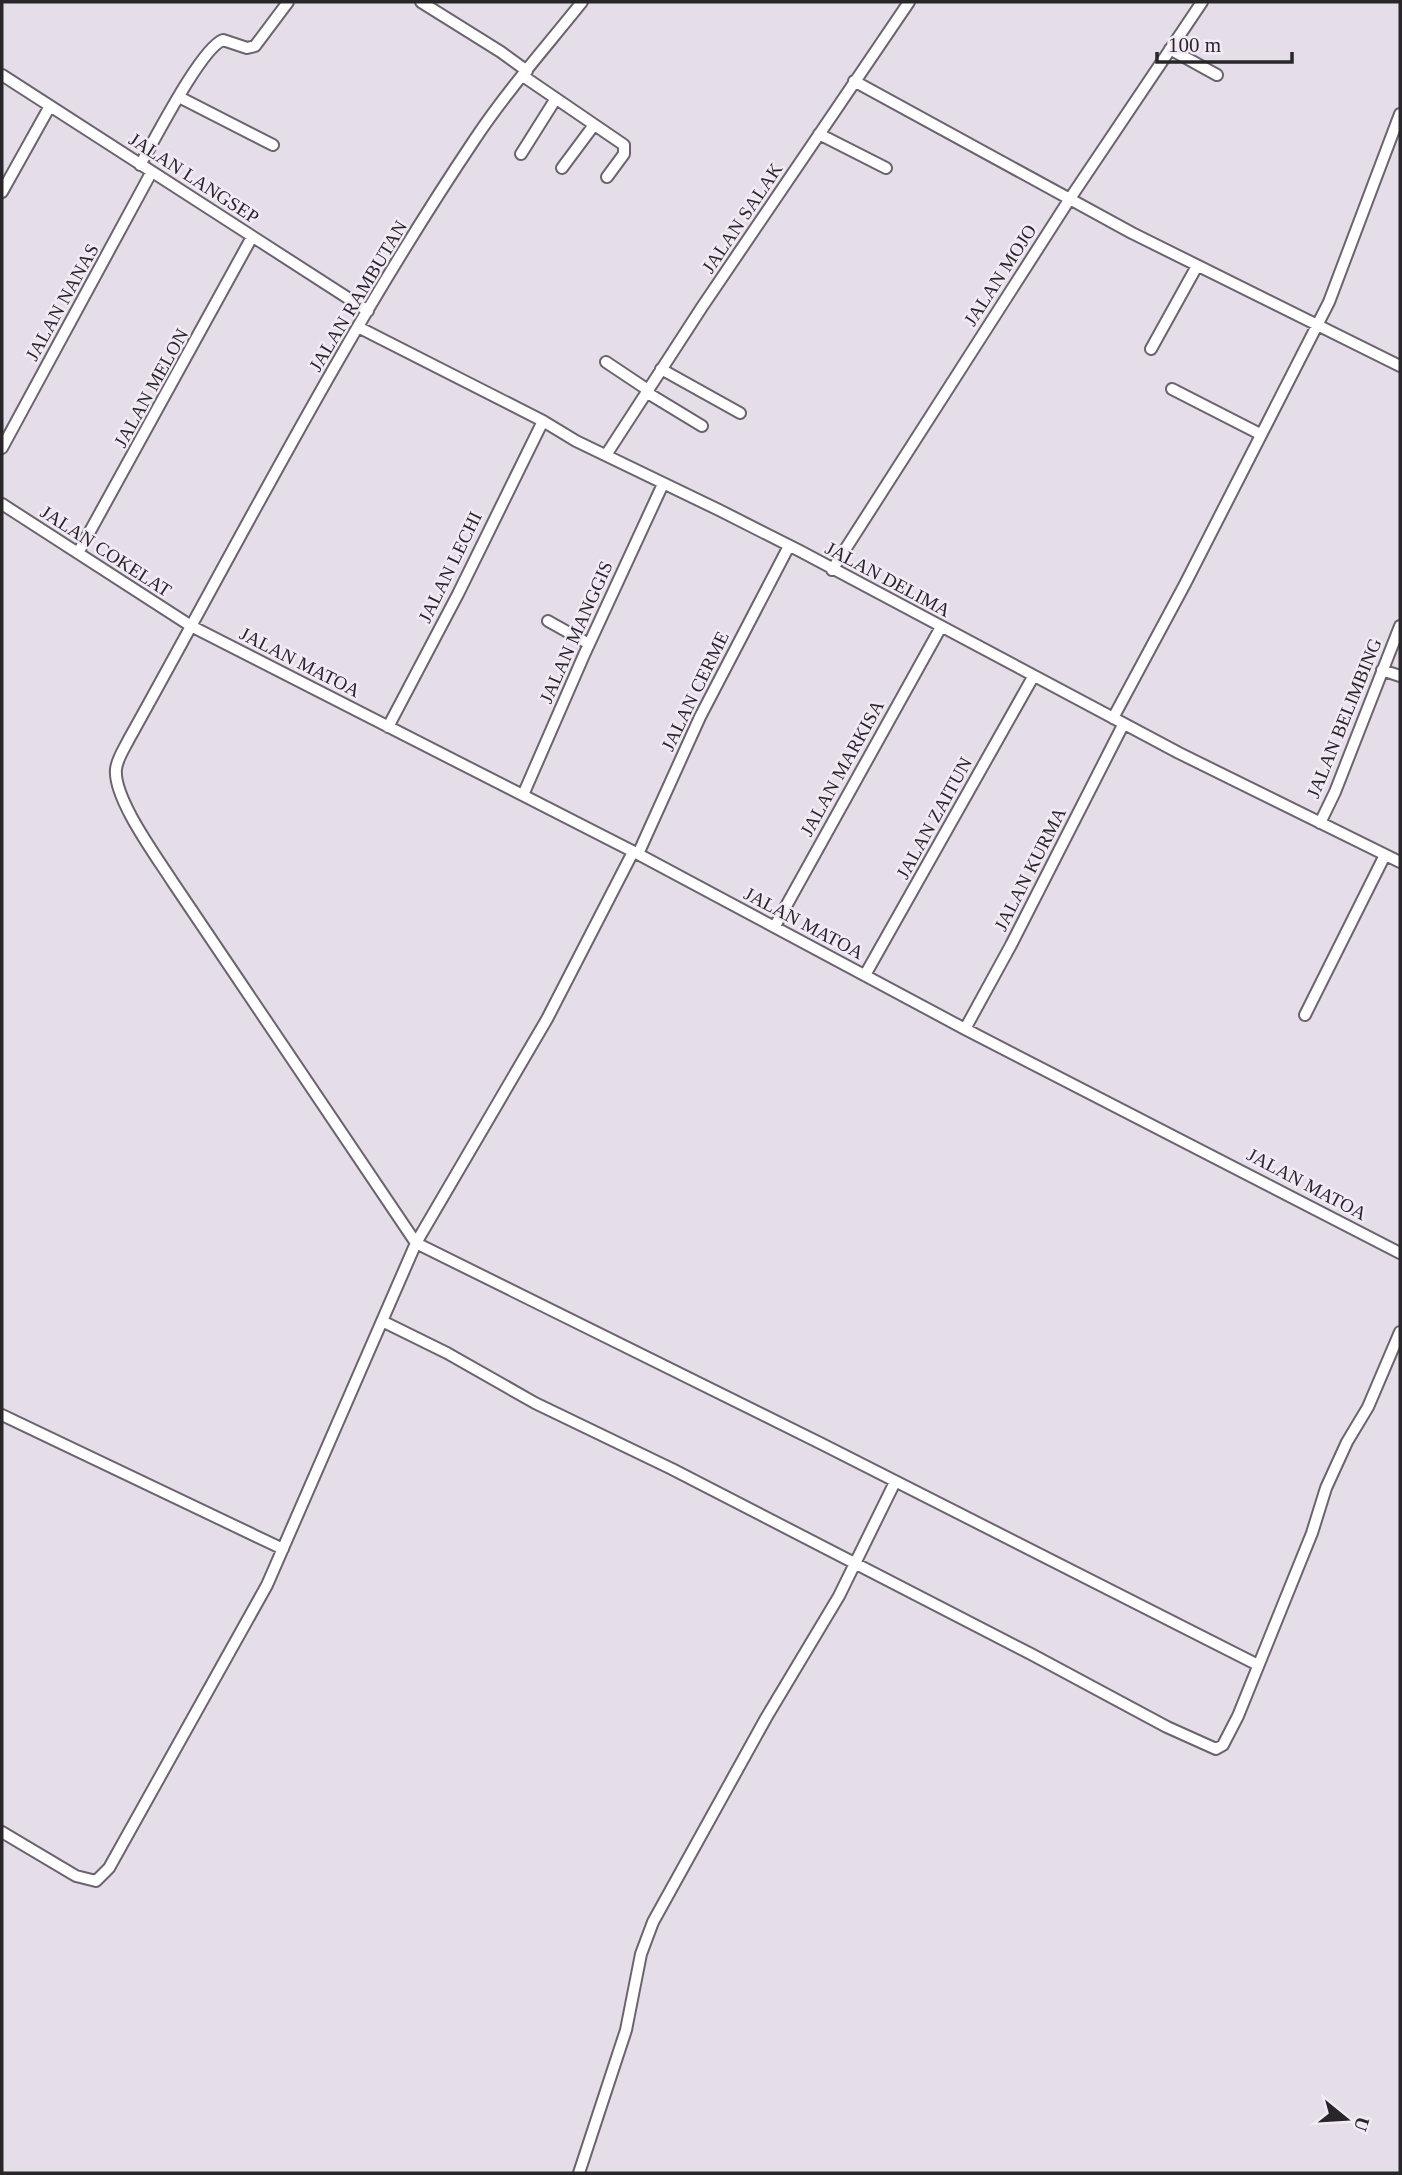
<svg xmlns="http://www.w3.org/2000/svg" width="1402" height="2175" font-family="Georgia,serif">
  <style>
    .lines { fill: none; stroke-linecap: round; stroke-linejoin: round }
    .minor-casing { stroke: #6b646e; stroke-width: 14 }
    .minor { stroke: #fff; stroke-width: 10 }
    .labels { text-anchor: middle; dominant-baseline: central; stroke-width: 5; stroke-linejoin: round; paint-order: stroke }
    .street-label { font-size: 19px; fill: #29262a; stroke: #f2ebf6 }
  </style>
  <rect width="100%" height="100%" fill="#e5dee9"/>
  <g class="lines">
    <defs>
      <path id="minor" d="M421,2L501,52L527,71
        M582,2C546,47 507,91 475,139C346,331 241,538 129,739C124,749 117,759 116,769C113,798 156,856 172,881L416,1243L822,1444L1258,1665
        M1170,49L1217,75
        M2,75L368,311
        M523,76L624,145V154L607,177
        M854,81L1132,233L1400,366
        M179,97L273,145
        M819,134L886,168
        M521,154L555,100
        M140,165C154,141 201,48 223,40L247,48L255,46L288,2
        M562,168L594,125
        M2,192L50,106
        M358,327L543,421L576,441L719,510L800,551L1179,753L1400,862
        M1151,349L1197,266
        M606,362L648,390
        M661,369L740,413
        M1172,389L1260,434
        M646,392L702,426
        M2,448L151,173
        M606,455L702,307L909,2
        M2,504L191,626L638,854L965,1029L1400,1253
        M78,553L252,237
        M832,570L1069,200L1202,2
        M548,621L589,644
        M1382,670L1400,676
        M1113,718L1185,584L1329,302L1400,114
        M388,727L458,594L543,421
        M523,795L584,655L663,484
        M1320,823L1335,792L1400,626
        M638,854L700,717L789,546
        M775,926L941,627
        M865,975L1033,677
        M1305,1015L1385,855
        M965,1029L1011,945L1123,725
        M382,1321L447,1353L535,1403L672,1469L1031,1654L1167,1727L1216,1749L1223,1745L1238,1716L1312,1533L1326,1488L1347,1442L1368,1407L1400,1332
        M2,1415L283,1549
        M2,1832L76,1876L96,1881L109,1868L267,1585L416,1243L547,1019L633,852
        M579,2173L626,2030L641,1954L653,1922L766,1718L839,1596L895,1482"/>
    </defs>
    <use href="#minor" class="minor-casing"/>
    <use href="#minor" class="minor"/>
  </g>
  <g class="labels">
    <g class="street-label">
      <text transform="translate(194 178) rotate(33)">JALAN LANGSEP</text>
      <text transform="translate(742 218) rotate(-56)">JALAN SALAK</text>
      <text transform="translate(1000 275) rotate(-57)">JALAN MOJO</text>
      <text transform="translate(358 296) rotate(-59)">JALAN RAMBUTAN</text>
      <text transform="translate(62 302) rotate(-61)">JALAN NANAS</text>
      <text transform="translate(151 388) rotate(-61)">JALAN MELON</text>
      <text transform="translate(106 551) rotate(33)">JALAN COKELAT</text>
      <text transform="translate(450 567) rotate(-64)">JALAN LECHI</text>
      <text transform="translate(888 579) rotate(28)">JALAN DELIMA</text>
      <text transform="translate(576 632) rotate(-66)">JALAN MANGGIS</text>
      <text transform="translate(300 662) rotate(27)">JALAN MATOA</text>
      <text transform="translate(695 691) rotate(-64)">JALAN CERME</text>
      <text transform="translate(1344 718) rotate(-68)">JALAN BELIMBING</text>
      <text transform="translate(842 768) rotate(-61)">JALAN MARKISA</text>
      <text transform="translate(934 818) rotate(-61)">JALAN ZAITUN</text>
      <text transform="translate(1030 869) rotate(-63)">JALAN KURMA</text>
      <text transform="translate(804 923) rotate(28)">JALAN MATOA</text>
      <text transform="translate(1307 1184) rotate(28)">JALAN MATOA</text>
    </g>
  </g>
  <rect width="1402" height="2175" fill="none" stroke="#29262a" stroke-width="7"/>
  <g transform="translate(1346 2119) rotate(108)" stroke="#f2ebf6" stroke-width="5" paint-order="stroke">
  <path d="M0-5L12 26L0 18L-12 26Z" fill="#29262a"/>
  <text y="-10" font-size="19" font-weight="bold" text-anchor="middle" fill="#29262a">U</text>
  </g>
  <path d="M1157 52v10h135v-10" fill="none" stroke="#29262a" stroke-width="3.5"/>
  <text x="1168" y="52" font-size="21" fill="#29262a" stroke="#f2ebf6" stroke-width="5" paint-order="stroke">100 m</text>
</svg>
